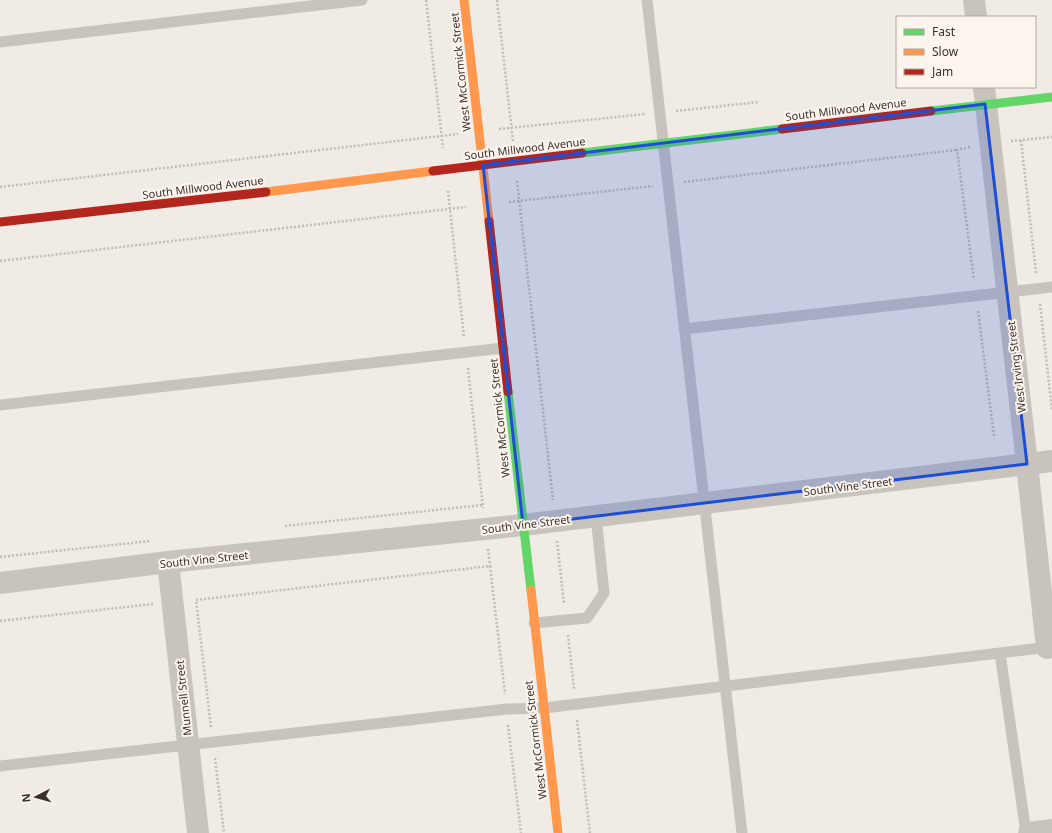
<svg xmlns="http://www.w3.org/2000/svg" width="1052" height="833" font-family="'Noto Sans',sans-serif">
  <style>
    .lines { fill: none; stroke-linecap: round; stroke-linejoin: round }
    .path { stroke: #c2bbb6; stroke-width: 2.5; stroke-dasharray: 2 2; stroke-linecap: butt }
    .lane { stroke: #c9c3be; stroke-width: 11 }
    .street { stroke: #c9c3be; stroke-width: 22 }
    .fast { stroke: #63d668; stroke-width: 9 }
    .slow { stroke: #ff974d; stroke-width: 9 }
    .jam { stroke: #b3261e; stroke-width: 9 }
    .marked { fill: #1d4ed8; fill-opacity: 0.2; stroke: #1d4ed8; stroke-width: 3; stroke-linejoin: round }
    .labels { text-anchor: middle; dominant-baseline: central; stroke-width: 4; stroke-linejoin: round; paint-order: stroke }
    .street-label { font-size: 11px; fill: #3b302b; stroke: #fbf5ee }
  </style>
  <rect width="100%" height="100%" fill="#f0ebe5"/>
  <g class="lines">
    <path class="path" d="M426,0L443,148
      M497,0L513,141
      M676,111L759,102
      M499,129L645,114
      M1021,140L1036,273
      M1011,141L1052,137
      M970,147L957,150L974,280
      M517,181L553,500
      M684,182L957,150
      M0,187L458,134
      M448,191L464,337
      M509,202L653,186
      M0,261L466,207
      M1040,304L1052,410
      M978,311L994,436
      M468,368L483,508
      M285,526L483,505
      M557,541L564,604
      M488,549L490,566
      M0,557L150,541
      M0,621L153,604
      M568,635L574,689
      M577,720L590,833
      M508,725L521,833
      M211,727L196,600L490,566L505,694
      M215,758L224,833"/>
    <path class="lane" d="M647,0L742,833
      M0,42L362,0
      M684,329L1052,287
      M0,405L503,348
      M534,623L587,618L604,593L596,516
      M1000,653L1026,833
      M0,766L507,709L544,708L1049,647"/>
    <path class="street" d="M974,0L976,17
      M984,87L1027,464L1047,648
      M168,562L198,833
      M0,583L168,562L523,525L1052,461
      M1029,833L1052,830"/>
    <path class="fast" d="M931,111L1052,97
      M582,153L782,129
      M508,392L531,590"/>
    <path class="slow" d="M464,0L489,221
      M266,192L433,171
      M531,590L558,833"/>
    <path class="jam" d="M782,129L931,111
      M433,171L582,153
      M489,221L508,392
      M0,222L266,192"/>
  </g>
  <path class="marked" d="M985,104L1027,464L523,525L483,165Z"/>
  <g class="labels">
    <g class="street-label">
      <text transform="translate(460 72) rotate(-96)">West McCormick Street</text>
      <text transform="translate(846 109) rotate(-7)">South Millwood Avenue</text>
      <text transform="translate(525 148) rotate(-7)">South Millwood Avenue</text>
      <text transform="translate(203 187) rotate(-7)">South Millwood Avenue</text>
      <text transform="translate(1016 367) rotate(-97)">West Irving Street</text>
      <text transform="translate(499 418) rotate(-96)">West McCormick Street</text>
      <text transform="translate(848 486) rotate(-7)">South Vine Street</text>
      <text transform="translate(526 524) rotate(-7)">South Vine Street</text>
      <text transform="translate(204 559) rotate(-6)">South Vine Street</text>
      <text transform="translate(183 698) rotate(-96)">Munnell Street</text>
      <text transform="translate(535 740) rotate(-97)">West McCormick Street</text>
    </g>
  </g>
  <rect x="896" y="16" width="140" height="72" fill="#fbf5ee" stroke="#aea6a0"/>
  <rect x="904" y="29" width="20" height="6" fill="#63d668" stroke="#aea6a0"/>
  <text x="932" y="36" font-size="12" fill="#3b302b">Fast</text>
  <rect x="904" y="49" width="20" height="6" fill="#ff974d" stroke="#aea6a0"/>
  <text x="932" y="56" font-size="12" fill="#3b302b">Slow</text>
  <rect x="904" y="69" width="20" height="6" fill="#b3261e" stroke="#aea6a0"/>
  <text x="932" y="76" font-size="12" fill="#3b302b">Jam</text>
  <g transform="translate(36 797) rotate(264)" stroke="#fbf5ee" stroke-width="3" paint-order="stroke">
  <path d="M0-3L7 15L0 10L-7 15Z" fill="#3b302b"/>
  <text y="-6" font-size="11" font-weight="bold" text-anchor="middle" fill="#3b302b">N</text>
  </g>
</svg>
